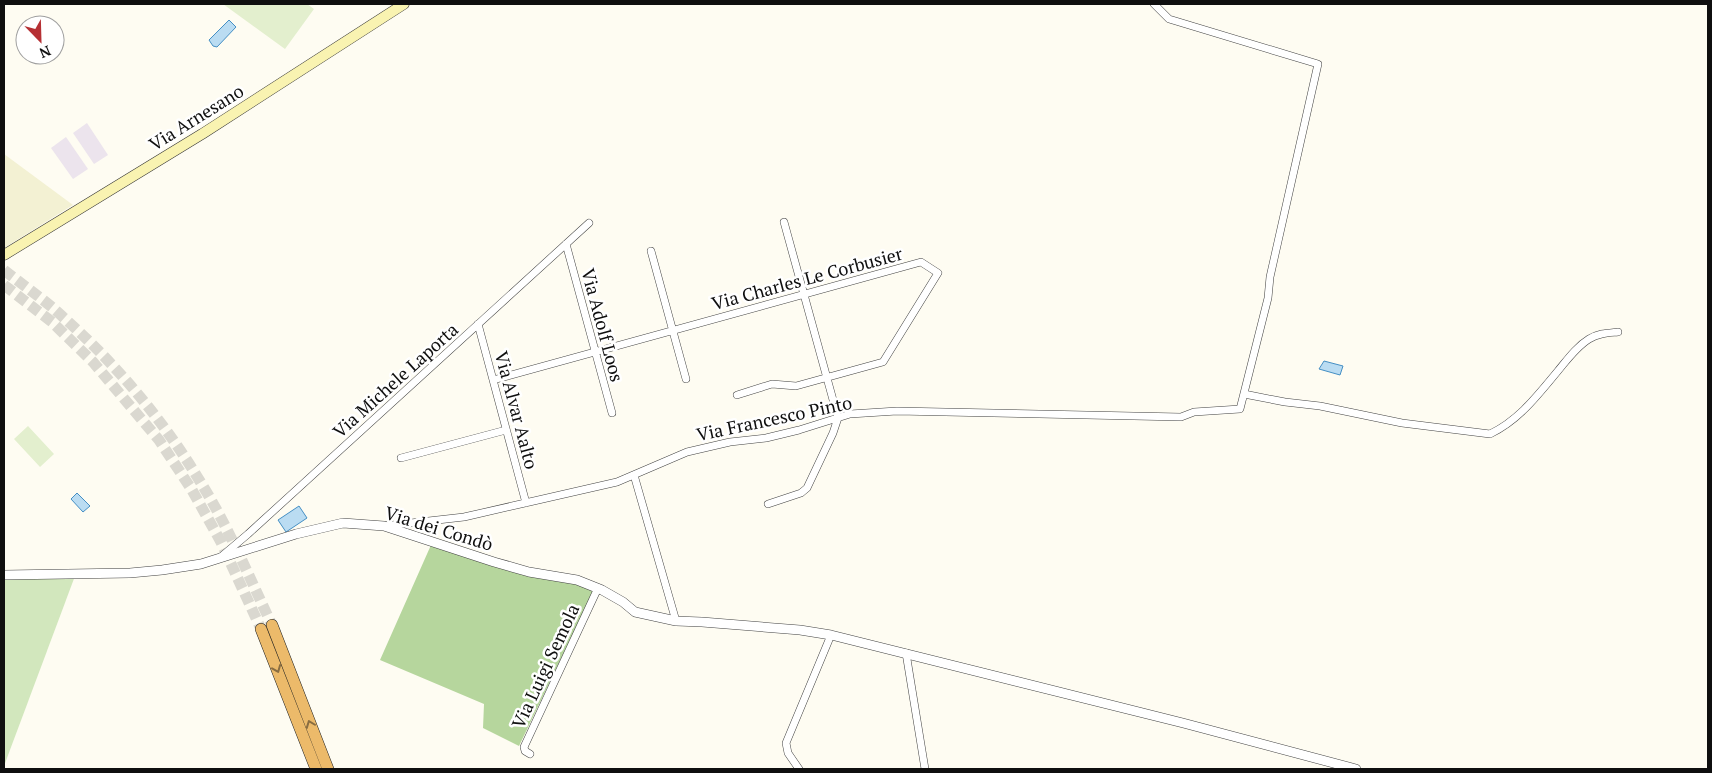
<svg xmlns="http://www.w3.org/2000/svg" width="1712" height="773" font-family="'PT Serif',serif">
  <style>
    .industrial { fill: #ece4ed }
    .farmland { fill: #f3f1d3 }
    .green { fill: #d2e7bd }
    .forest { fill: #b6d69d }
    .pitch { fill: #e3efce }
    .water { fill: #badcf2; stroke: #458fc4 }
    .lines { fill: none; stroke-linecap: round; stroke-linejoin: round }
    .trunk-tunnel { stroke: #dad8d0; stroke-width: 11; stroke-dasharray: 11 5.5; stroke-linecap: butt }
    .minor-casing { stroke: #424242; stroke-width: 8 }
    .tertiary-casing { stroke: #424242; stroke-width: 10 }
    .secondary-casing { stroke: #313131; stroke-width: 11 }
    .trunk-casing { stroke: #202020; stroke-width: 12 }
    .minor { stroke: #fff; stroke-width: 7 }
    .tertiary { stroke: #fff; stroke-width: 9 }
    .secondary { stroke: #f9f3b1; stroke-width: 10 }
    .trunk { stroke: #ecba6a; stroke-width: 11 }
    .oneway { stroke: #896d41 }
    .labels { text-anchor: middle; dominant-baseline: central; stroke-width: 5; stroke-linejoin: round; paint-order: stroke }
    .street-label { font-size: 18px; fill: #0f0f0f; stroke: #fff }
  </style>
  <rect width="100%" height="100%" fill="#fefcf2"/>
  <path class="industrial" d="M87,123L108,155L94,164L73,133Z
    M66,137L88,169L73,179L51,148Z"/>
  <path class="farmland" d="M4,154L73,205L4,248Z"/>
  <path class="green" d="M75,576L4,766V579Z"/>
  <path class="forest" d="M431,545L576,583L594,590L519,746L483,728L484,704L380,660Z"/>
  <path class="pitch" d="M223,4H307L314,9L285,49Z
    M28,426L54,454L40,467L14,439Z"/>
  <path class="water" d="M229,20L236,27L217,47L213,46L209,40Z
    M1324,361L1343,366L1340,375L1319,369Z
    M77,493L90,506L83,512L71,499Z
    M299,506L307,518L286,532L278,520Z"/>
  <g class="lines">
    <path class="trunk-tunnel" d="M4,270C24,286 45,300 63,317C117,365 164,421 201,483C229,528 249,577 272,625
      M4,285L52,322L93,362L159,440L192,490L221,542L261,629"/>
    <defs>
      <path id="minor" d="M566,244L612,413
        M651,251L686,379
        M478,324L526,503
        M493,380L921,262L938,273L883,362L796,386L772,384L737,395
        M1244,394L1285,402L1320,406L1402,423L1490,434C1519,420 1537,396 1557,372C1567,360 1576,347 1589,339C1599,333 1608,333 1618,332
        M401,458L506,430
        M634,475L676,621
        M768,504L801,493L807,488L833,433L838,418L784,222
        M384,526L464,517L617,482L687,452L730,442L766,438L799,430L850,414L897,411L1181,417L1194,412L1240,409L1268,298L1270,277L1318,64L1169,19L1154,4
        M222,556L248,534L589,223
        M906,653L925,769
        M530,754L525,751L524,747L598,588
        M799,769L788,753L786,743L831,635"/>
      <path id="tertiary" d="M4,575L130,573L162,570L201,564L296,534L343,523L384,526L494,562L529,572L577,580L602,590L623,602L635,612L676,621L702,622L800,630L831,635L1183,723L1356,769"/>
      <path id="secondary" d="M4,255L202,134L404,4"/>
      <path id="trunk" d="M272,625L328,769
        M261,629L316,769"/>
    </defs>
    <use href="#minor" class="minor-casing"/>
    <use href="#tertiary" class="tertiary-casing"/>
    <use href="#secondary" class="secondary-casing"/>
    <use href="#trunk" class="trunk-casing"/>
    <use href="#minor" class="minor"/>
    <use href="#tertiary" class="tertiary"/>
    <use href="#secondary" class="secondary"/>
    <use href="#trunk" class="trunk"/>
  </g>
  <defs><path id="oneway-chevron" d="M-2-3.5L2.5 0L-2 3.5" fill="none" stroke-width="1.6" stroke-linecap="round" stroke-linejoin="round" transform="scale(1.25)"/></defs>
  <g class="oneway">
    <use href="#oneway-chevron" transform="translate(277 669) rotate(68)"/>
    <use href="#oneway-chevron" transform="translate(310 724) rotate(-111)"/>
  </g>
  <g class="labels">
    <g class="street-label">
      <text transform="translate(196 117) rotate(-32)">Via Arnesano</text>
      <text transform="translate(807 278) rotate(-15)">Via Charles Le Corbusier</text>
      <text transform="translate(603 325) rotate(75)">Via Adolf Loos</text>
      <text transform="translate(395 380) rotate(-42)">Via Michele Laporta</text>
      <text transform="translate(517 410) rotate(75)">Via Alvar Aalto</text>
      <text transform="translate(774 418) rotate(-12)">Via Francesco Pinto</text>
      <text transform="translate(439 528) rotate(17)">Via dei Condò</text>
      <text transform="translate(545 666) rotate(-65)">Via Luigi Semola</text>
    </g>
  </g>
  <rect width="1712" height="773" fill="none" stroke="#0f0f0f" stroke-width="10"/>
  <g transform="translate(40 40) rotate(157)"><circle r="24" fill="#ffffff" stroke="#9f9f9f"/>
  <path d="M0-4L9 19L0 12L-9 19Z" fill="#b63034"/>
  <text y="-8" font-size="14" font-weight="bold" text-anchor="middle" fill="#0f0f0f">N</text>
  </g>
</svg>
